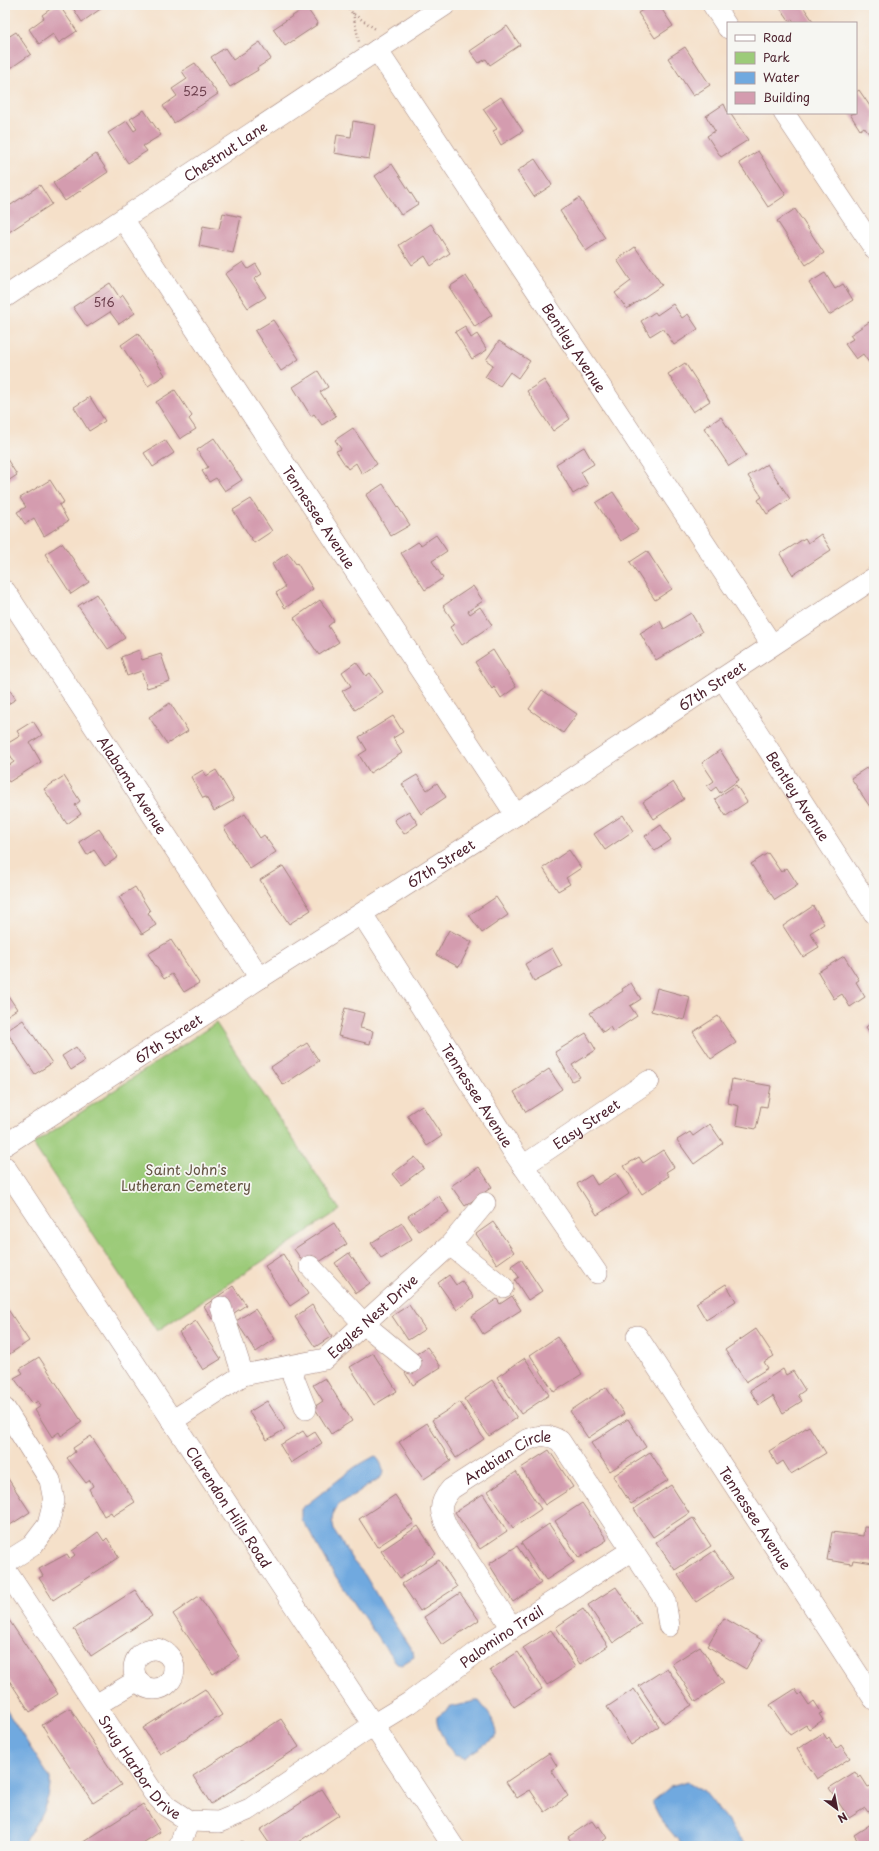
<svg xmlns="http://www.w3.org/2000/svg" width="879" height="1851" font-family="'Playpen Sans',sans-serif">
  <style>
    .green { fill: #9ccb79; stroke: #737552 }
    .water { fill: #70a9df; stroke: #5d6485 }
    .building { fill: #d49caf }
    .lines { fill: none; stroke-linecap: round; stroke-linejoin: round }
    .minor-casing { stroke: #a0807a; stroke-width: 22 }
    .path { stroke: #a0807a; stroke-width: 2.5; stroke-dasharray: 1 3; stroke-linecap: butt }
    .minor { stroke: #fff; stroke-width: 21 }
    .labels { text-anchor: middle; dominant-baseline: central; stroke-width: 3.5; stroke-linejoin: round; paint-order: stroke }
    .number-label { font-size: 12px; fill: #6c3e4c }
    .street-label { font-size: 14px; fill: #4a1f2b; stroke: #f6f6f2 }
    .park-label { font-size: 14px; fill: #635342; stroke: #f6f6f2 }
  </style>
  <rect width="100%" height="100%" fill="#f6f6f2"/>
  <filter id="ink" filterUnits="userSpaceOnUse"><feTurbulence type="fractalNoise" baseFrequency=".025" numOctaves="2"/><feDisplacementMap in="SourceGraphic" scale="8" xChannelSelector="R" yChannelSelector="G"/><feConvolveMatrix kernelMatrix="1 2 1 2 8 2 1 2 1" color-interpolation-filters="sRGB"/></filter>
  <filter id="wash" filterUnits="userSpaceOnUse"><feTurbulence type="fractalNoise" baseFrequency=".012" numOctaves="4" result="noise"/><feDisplacementMap in="SourceGraphic" scale="16" xChannelSelector="R" yChannelSelector="G"/><feGaussianBlur stdDeviation="0.9" result="paint"/><feColorMatrix in="noise" values="0 0 0 0 0 0 0 0 0 0 0 0 0 0 0 0 0 1.4 0 .05"/><feComposite in="paint" operator="in"/></filter>
  <g filter="url(#wash)">
    <rect width="100%" height="100%" fill="#f5e0c9"/>
    <path class="green" d="M216,1023L340,1210L157,1331L33,1144Z"/>
    <path class="water" d="M375,1456C380,1460 382,1466 384,1472L381,1477L340,1504L334,1510L332,1520L334,1530L353,1561L365,1575L386,1611L413,1652L414,1657L401,1665L396,1662L383,1645L332,1571L309,1530L301,1520V1509L355,1467Z
      M475,1701H479C486,1710 498,1724 497,1736L464,1758L454,1755C448,1744 435,1729 437,1717L451,1707Z
      M5,1708L50,1778C52,1803 34,1825 22,1846H5Z
      M688,1782L704,1791L747,1846H683L661,1820L652,1802L670,1787Z"/>
    <g id="blocks">
      <path class="building" d="M56,5H59L77,31L59,43L53,34L39,44L29,29L44,18L42,15Z
        M71,5H106L82,22Z
        M650,5H659L673,26L655,38L638,13Z
        M778,5H802L813,21L809,23H795L792,19L789,21Z
        M306,7L318,24L285,46L273,29Z
        M507,26L520,45L490,65L486,59L479,63L470,51Z
        M16,32L31,54L5,72V39Z
        M260,42L271,59L257,68L258,70L230,87L211,57L225,48L233,60Z
        M685,47L710,85L693,96L668,58Z
        M195,63L218,94L174,123L163,106L177,96L172,89L187,79L182,71Z
        M859,90L874,112V137L872,138L864,127L860,130L850,114L856,113V92Z
        M501,97L523,131L501,145L493,131L497,129L483,109Z
        M724,104L728,113H730L748,140L721,157L707,136L715,131L706,116Z
        M144,110L161,135L143,146L147,151L128,163L108,133L127,121L134,131L137,129L130,119Z
        M353,121L375,125L369,159L334,153L337,135L351,137Z
        M758,151L786,195L768,207L739,163Z
        M96,154L108,172L65,201L53,183Z
        M535,159L552,185L534,197L517,171Z
        M392,164L418,204L401,215L375,176Z
        M40,185L52,204L9,232L5,227V209Z
        M579,198L605,238L586,251L560,211Z
        M795,209L824,253L806,265L777,221Z
        M223,213L241,217L233,253L199,246L203,226L219,229Z
        M431,224L450,253L431,266L425,256L412,265L399,245Z
        M635,247L662,285L627,309L615,293L631,281L617,260Z
        M243,262L248,269L256,264L262,274L254,279L266,297L248,308L225,274Z
        M825,273L835,289L843,284L853,300L829,315L809,283Z
        M466,276L492,315L475,327L449,287Z
        M110,283L120,298L123,295L135,313L119,324L110,312L87,327L73,307Z
        M673,304L682,318L688,314L698,329L674,345L663,328L650,336L641,321L655,312L657,315Z
        M273,320L299,359L281,371L255,331Z
        M869,322L874,329V370L863,354L856,359L845,344L853,339L850,335Z
        M465,326L471,338L477,334L487,350L472,359L455,332Z
        M138,333L165,375L148,386L121,345Z
        M499,341L530,361L518,378L510,372L500,386L485,377L493,365L486,360Z
        M685,363L710,401L693,412L668,374Z
        M318,371L328,387L320,392L336,416L322,425L314,414L311,416L293,387Z
        M544,380L570,419L553,431L527,391Z
        M175,390L192,416L189,419L196,429L180,439L156,402Z
        M90,397L105,421L89,431L74,407Z
        M721,417L746,455L729,466L704,428Z
        M353,428L377,464L362,474L356,463L348,469L336,451L341,449L335,440Z
        M214,438L242,480L225,491L216,478L209,482L202,471L208,467L197,450Z
        M165,440L174,453L153,467L144,453Z
        M584,447L594,464L581,472L588,485L573,494L556,464Z
        M5,456L17,475L5,483Z
        M767,464L790,499L767,514L758,500L762,497L748,476Z
        M50,480L64,502L59,505L68,521L44,536L34,518L25,524L17,512L26,507L20,498Z
        M383,484L410,525L391,536L366,495Z
        M613,492L638,530L621,541L596,503Z
        M251,499L272,531L254,543L233,510Z
        M821,534L831,550L793,575L780,554L805,538L808,543Z
        M436,535L447,551L432,561L443,578L425,590L401,553L418,542L421,545Z
        M62,543L89,582L71,594L45,554Z
        M647,551L672,589L655,600L630,562Z
        M288,553L296,564L297,563L313,589L285,608L276,593L285,587L272,564Z
        M473,586L483,601L468,611L470,614L480,607L492,625L462,645L450,627L455,624L443,606Z
        M96,594L125,638L108,649L78,606Z
        M320,600L334,621L328,626L339,642L319,655L294,618Z
        M691,613L702,632L656,660L640,633L660,621L664,629Z
        M139,650L142,660L161,654L170,681L147,688L141,671L127,676L121,657Z
        M493,650L516,687L501,698L494,687L492,689L475,662Z
        M356,662L366,676L370,673L383,692L355,710L342,691L351,686L342,672Z
        M6,685L16,699L5,706V686Z
        M542,690L577,714L563,733L529,709Z
        M170,703L188,731L167,744L149,717Z
        M393,716L403,732L393,738L402,753L370,773L359,755L367,750L359,737Z
        M33,721L42,735L30,743L41,762L9,782L5,776V768L14,762L5,745L20,736L17,731Z
        M720,750L739,780L720,793L716,787L711,791L707,786L714,781L702,763Z
        M874,763V813L851,778Z
        M203,770L206,776L216,770L234,800L214,811L206,797L203,798L191,777Z
        M417,775L427,790L437,783L446,797L421,814L402,784Z
        M64,776L80,801L75,805L81,814L67,824L44,789Z
        M673,782L684,799L654,819L643,802Z
        M736,785L747,802L726,816L715,799Z
        M409,811L418,824L404,834L394,820Z
        M245,814L260,838L264,835L276,852L250,869L224,828Z
        M623,815L633,831L605,850L594,834Z
        M661,825L671,840L655,851L645,836Z
        M99,829L118,857L105,866L94,850L87,855L79,842Z
        M569,850L581,868L566,878L570,884L558,891L543,868Z
        M768,853L781,872L787,868L798,885L775,900L751,864Z
        M283,866L311,910L289,924L260,880Z
        M135,887L150,911L148,913L156,925L142,934L119,897Z
        M496,897L508,915L482,933L469,915Z
        M813,906L824,924L810,933L819,947L803,957L783,926Z
        M449,930L472,942L459,967L436,955Z
        M171,940L199,983L184,992L172,974L164,979L148,954Z
        M552,948L562,966L534,981L525,964Z
        M844,956L859,980L856,982L865,997L850,1007L842,994L834,999L818,972Z
        M631,983L641,999L630,1006L637,1016L613,1032L610,1027L603,1032L590,1013L623,991L622,989Z
        M657,988L690,997L684,1020L651,1011Z
        M5,991L17,1009L5,1017Z
        M345,1008L364,1013L360,1028L373,1031L370,1044L338,1036Z
        M718,1016L736,1043L711,1059L693,1032Z
        M23,1020L52,1063L35,1074L6,1031Z
        M874,1021V1039L866,1027Z
        M586,1033L596,1050L572,1065L580,1077L572,1081L555,1052Z
        M307,1043L319,1061L283,1085L271,1067Z
        M76,1047L85,1061L71,1070L62,1056Z
        M549,1069L562,1089L526,1112L514,1092Z
        M732,1079L771,1086L767,1107L761,1106L756,1129L736,1125L739,1106L728,1103Z
        M422,1105L442,1136L427,1146L407,1115Z
        M710,1124L723,1143L694,1164L677,1140L690,1132L693,1136Z
        M663,1150L674,1167L666,1172L669,1176L642,1194L624,1166L639,1157L643,1163Z
        M415,1157L424,1168L401,1185L392,1174Z
        M479,1167L492,1187L465,1206L451,1186Z
        M616,1173L629,1194L597,1215L577,1184L591,1175L597,1185Z
        M439,1196L449,1212L418,1231L408,1216Z
        M493,1222L514,1252L497,1264L476,1234Z
        M334,1223L347,1244L316,1264L303,1262L294,1249Z
        M402,1223L412,1239L381,1258L371,1243Z
        M349,1253L370,1283L356,1293L335,1263Z
        M283,1254L308,1294L290,1306L265,1266Z
        M521,1259L542,1291L528,1300L515,1280L519,1277L511,1266Z
        M449,1275L456,1285L462,1281L474,1297L457,1310L438,1283Z
        M726,1284L736,1301L706,1320L696,1303Z
        M233,1286L246,1305L222,1321L218,1315L212,1319L204,1306Z
        M512,1296L521,1310L483,1334L472,1316L497,1299L500,1304Z
        M5,1305L29,1341L8,1355L5,1351Z
        M312,1305L332,1336L315,1347L295,1317Z
        M409,1305L425,1329L408,1340L392,1316Z
        M255,1309L275,1339L256,1352L236,1321Z
        M196,1321L221,1359L203,1370L179,1332Z
        M756,1329L774,1356L764,1362L768,1368L746,1382L725,1350Z
        M557,1337L582,1374L554,1392L530,1355Z
        M427,1347L441,1367L413,1385L405,1373L418,1364L413,1356Z
        M373,1353L397,1391L374,1405L350,1367Z
        M39,1357L82,1422L61,1436L59,1432L52,1437L35,1410L41,1406L38,1401L33,1404L14,1378L23,1373L20,1369Z
        M525,1358L549,1395L521,1414L497,1377Z
        M783,1369L786,1375L793,1371L805,1390L798,1395L802,1401L783,1413L773,1396L759,1405L750,1390Z
        M325,1378L352,1421L331,1434L314,1407L323,1401L313,1385Z
        M492,1380L517,1418L489,1436L464,1399Z
        M606,1387L624,1414L588,1438L570,1411Z
        M267,1401L285,1429L267,1440L249,1412Z
        M460,1402L484,1439L456,1458L432,1420Z
        M628,1419L646,1447L610,1471L591,1443Z
        M427,1423L451,1461L424,1479L399,1442Z
        M809,1426L826,1453L791,1474L783,1461L777,1465L769,1451Z
        M303,1431L307,1437L315,1432L322,1443L291,1463L280,1445Z
        M91,1436L135,1502L113,1516L111,1512L104,1516L89,1489L93,1486L90,1480L86,1483L67,1458L75,1452L73,1448Z
        M549,1450L573,1487L545,1505L521,1468Z
        M650,1452L668,1480L631,1504L613,1476Z
        M516,1472L541,1509L513,1528L488,1491Z
        M5,1474L30,1512L7,1527L5,1524Z
        M671,1485L689,1513L653,1537L634,1509Z
        M483,1494L507,1531L480,1549L455,1512Z
        M395,1495L414,1523L377,1547L359,1519Z
        M582,1503L607,1540L579,1558L555,1521Z
        M693,1518L711,1546L675,1570L656,1542Z
        M549,1524L574,1562L546,1580L521,1543Z
        M418,1526L436,1554L400,1578L381,1551Z
        M864,1527L874,1528V1563L853,1560L852,1564L827,1560L832,1532L863,1536Z
        M98,1532L104,1541L107,1538L119,1557L53,1600L39,1578L43,1576L39,1569L67,1554L70,1559L75,1555L72,1551Z
        M517,1546L541,1583L513,1602L489,1564Z
        M714,1551L733,1578L696,1602L678,1575Z
        M439,1560L457,1587L420,1611L402,1584Z
        M616,1587L641,1624L613,1643L588,1605Z
        M135,1590L152,1616L91,1656L74,1629Z
        M460,1593L479,1620L442,1645L424,1617Z
        M199,1596L240,1657L213,1674L173,1614Z
        M583,1609L608,1646L580,1664L556,1627Z
        M5,1614L58,1694L30,1712L5,1674Z
        M724,1618L762,1640L746,1669L707,1646Z
        M551,1630L575,1667L547,1685L523,1648Z
        M700,1646L724,1683L696,1702L672,1664Z
        M518,1652L542,1689L514,1707L490,1670Z
        M667,1668L692,1705L664,1723L639,1686Z
        M205,1689L222,1715L160,1754L143,1728Z
        M634,1689L659,1726L631,1745L607,1707Z
        M795,1689L799,1695L801,1693L809,1705L814,1701L822,1713L819,1714L823,1720L809,1729L806,1725L790,1735L770,1705Z
        M70,1708L121,1785L93,1803L42,1725Z
        M281,1719L299,1747L211,1804L193,1776Z
        M823,1733L827,1739L829,1737L836,1749L841,1745L850,1758L817,1779L797,1749Z
        M549,1753L557,1766L551,1770L568,1796L545,1812L530,1790L517,1798L506,1782Z
        M855,1772L859,1778L861,1776L868,1787L874,1785V1809L868,1812L865,1808L849,1818L829,1788Z
        M322,1789L339,1815L292,1846H271L260,1830Z
        M143,1804L160,1832L138,1846H77Z
        M592,1821L597,1828L599,1826L607,1838L603,1841L607,1846H574L568,1837Z
        M874,1822V1846H861L854,1835Z
        M242,1841L245,1846H235Z"/>
    </g>
  </g>
  <g filter="url(#ink)">
    <use href="#blocks" fill-opacity="0" stroke="#a0807a" stroke-width="1"/>
    <g class="lines">
      <defs>
        <g id="minor">
          <path d="M713,5L728,28"/>
          <path id="s1" d="M377,50L772,645"/>
          <path d="M784,113L874,248"/>
          <path id="s2" d="M123,219L516,815"/>
          <path id="s3" d="M5,297L445,5"/>
          <path id="s4" d="M5,591L260,978"/>
          <path id="s5" d="M723,679L874,913"/>
          <path id="s6" d="M362,914L515,1154L597,1273"/>
          <path id="s7" d="M5,1145L260,978L516,815L874,578"/>
          <path id="s8" d="M523,1166L649,1081"/>
          <path id="s9" d="M5,1167L453,1846"/>
          <path d="M450,1245L503,1287"/>
          <path d="M310,1266L364,1324L411,1363"/>
          <path d="M221,1307L243,1375"/>
          <path id="s10" d="M637,1336L874,1699"/>
          <path d="M289,1366L306,1409"/>
          <path d="M5,1409L50,1480L54,1501L48,1525L32,1546L5,1563"/>
          <path id="s11" d="M172,1421L243,1375L325,1359L450,1245L485,1203"/>
          <path id="s12" d="M5,1569L153,1792L166,1806L189,1821L219,1822L250,1809L373,1725L409,1703L492,1641L632,1550"/>
          <path id="s13" d="M512,1628L449,1531C440,1513 437,1505 451,1489L525,1441C537,1435 548,1433 560,1441L665,1600L669,1626"/>
          <circle cx="154" cy="1669" r="20"/>
          <path d="M96,1705L138,1680"/>
          <path d="M179,1846L189,1821"/>
        </g>
      </defs>
      <use href="#minor" class="minor-casing"/>
      <path class="path" d="M347,5L352,13L377,30
        M353,13L359,42"/>
      <use href="#minor" class="minor"/>
    </g>
  </g>
  <g class="labels">
    <g class="number-label">
      <text x="195" y="91">525</text>
      <text x="104" y="302">516</text>
    </g>
    <g class="street-label">
      <text stroke="none"><textPath href="#s3" startOffset="264">Chestnut Lane</textPath></text>
      <text stroke="none"><textPath href="#s1" startOffset="357">Bentley Avenue</textPath></text>
      <text stroke="none"><textPath href="#s2" startOffset="357">Tennessee Avenue</textPath></text>
      <text stroke="none"><textPath href="#s7" startOffset="843">67th Street</textPath></text>
      <text stroke="none"><textPath href="#s4" startOffset="232">Alabama Avenue</textPath></text>
      <text stroke="none"><textPath href="#s5" startOffset="139">Bentley Avenue</textPath></text>
      <text stroke="none"><textPath href="#s7" startOffset="519">67th Street</textPath></text>
      <text stroke="none"><textPath href="#s7" startOffset="195">67th Street</textPath></text>
      <text stroke="none"><textPath href="#s6" startOffset="215">Tennessee Avenue</textPath></text>
      <text stroke="none"><textPath href="#s8" startOffset="76">Easy Street</textPath></text>
      <text stroke="none"><textPath href="#s11" startOffset="232">Eagles Nest Drive</textPath></text>
      <text stroke="none"><textPath href="#s13" startOffset="228">Arabian Circle</textPath></text>
      <text stroke="none"><textPath href="#s9" startOffset="407">Clarendon Hills Road</textPath></text>
      <text stroke="none"><textPath href="#s10" startOffset="217">Tennessee Avenue</textPath></text>
      <text stroke="none"><textPath href="#s12" startOffset="683">Palomino Trail</textPath></text>
      <text stroke="none"><textPath href="#s12" startOffset="240">Snug Harbor Drive</textPath></text>
    </g>
    <g class="park-label">
      <text x="186" y="1169">Saint John's<tspan x="186" dy="16">Lutheran Cemetery</tspan></text>
    </g>
  </g>
  <rect width="879" height="1851" fill="none" stroke="#f6f6f2" stroke-width="20"/>
  <rect x="727" y="22" width="130" height="92" fill="#f6f6f2" stroke="#b1a0a2"/>
  <rect x="735" y="35" width="20" height="6" fill="#ffffff" stroke="#b1a0a2"/>
  <text x="763" y="42" font-size="12" fill="#4a1f2b">Road</text>
  <rect x="735" y="52" width="20" height="12" fill="#9ccb79" stroke="#b1a0a2"/>
  <text x="763" y="62" font-size="12" fill="#4a1f2b">Park</text>
  <rect x="735" y="72" width="20" height="12" fill="#70a9df" stroke="#b1a0a2"/>
  <text x="763" y="82" font-size="12" fill="#4a1f2b">Water</text>
  <rect x="735" y="92" width="20" height="12" fill="#d49caf" stroke="#b1a0a2"/>
  <text x="763" y="102" font-size="12" fill="#4a1f2b">Building</text>
  <g transform="translate(837 1809) rotate(148)" stroke="#f6f6f2" stroke-width="3" paint-order="stroke">
  <path d="M0-3L7 15L0 10L-7 15Z" fill="#4a1f2b"/>
  <text y="-6" font-size="11" font-weight="bold" text-anchor="middle" fill="#4a1f2b">N</text>
  </g>
</svg>
